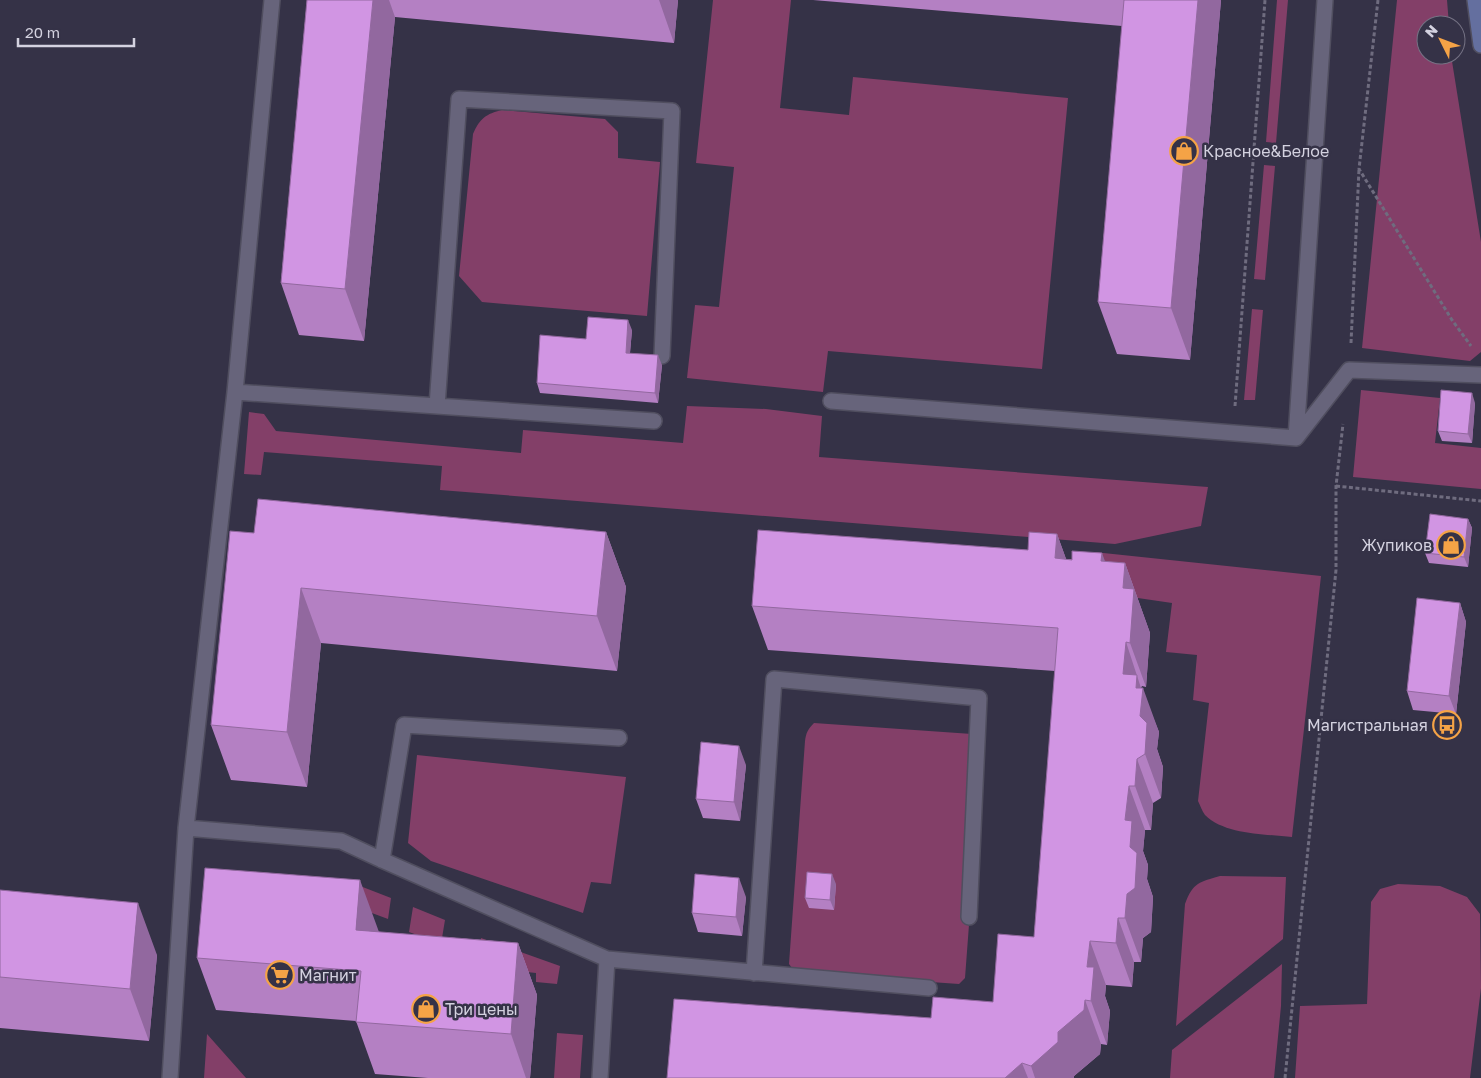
<svg xmlns="http://www.w3.org/2000/svg" width="1481" height="1078" font-family="'Golos Text',sans-serif">
  <style>
    .green { fill: #833f68 }
    .lines { fill: none; stroke-linecap: round; stroke-linejoin: round }
    .lane-casing { stroke: #504e5f; stroke-width: 18 }
    .secondary-casing { stroke: #504e5f; stroke-width: 18 }
    .path { stroke: #6f6c7f; stroke-width: 3; stroke-dasharray: 4 2.5; stroke-linecap: butt }
    .lane { stroke: #67647b; stroke-width: 15 }
    .secondary { stroke: #646f9f; stroke-width: 15 }
    .wall { fill: #b480c3 }
    .shaded-wall { fill: #92689f }
    .building { fill: #d195e3; stroke: #92689f }
    .labels { text-anchor: middle; dominant-baseline: central; stroke-width: 5; stroke-linejoin: round; paint-order: stroke }
    .poi-label { font-size: 16px; fill: #d4d2e0; stroke: #353247; text-anchor: start }
  </style>
  <rect width="100%" height="100%" fill="#353247"/>
  <path class="green" d="M713,0H791L780,108L849,115L853,77L1068,98L1042,369L828,351L823,392L687,378L695,305L719,307L734,167L696,163Z
    M1277,0H1288L1276,143L1266,142Z
    M1397,0H1447L1449,25H1426V55H1451L1481,242V352L1470,361L1362,348Z
    M502,110L605,119L618,132V158L660,162L647,316L482,302L459,276L473,134C480,118 486,114 502,110Z
    M1264,165L1275,166L1265,280L1254,279Z
    M1252,309L1263,310L1255,400H1244Z
    M1361,390L1440,398L1435,443L1481,448V489L1353,477Z
    M687,406L766,409L822,416L819,457L1208,487L1201,526L1115,544L440,490L442,466L264,452L261,475L244,474L249,412L264,414L276,431L521,453L523,430L683,443Z
    M1094,552L1321,576L1292,837C1266,834 1225,835 1205,815C1202,811 1200,805 1198,801L1209,703L1193,700L1197,655L1166,652L1172,603L1090,591Z
    M814,723L972,734L982,752L965,978L959,984L803,973L792,968L789,964L805,741C806,733 808,729 814,723Z
    M417,755L626,777L611,884L591,882L583,913L431,861L408,843Z
    M1220,876L1286,877L1283,939L1176,1026L1185,904C1193,882 1200,882 1220,876Z
    M342,879L391,898L388,919L337,900Z
    M1398,884L1440,886L1467,897L1480,914L1481,988L1470,1078H1295L1300,1006L1367,1004L1371,902L1380,889Z
    M413,907L445,920L441,944L409,932Z
    M481,938L560,966L557,984L536,982V973L507,970L478,956Z
    M1282,964L1281,1006L1274,1078H1170L1172,1050Z
    M557,1033L583,1035L580,1078H554Z
    M207,1034L246,1078H204Z"/>
  <g class="lines">
    <defs>
      <path id="lane" d="M235,392L437,406L459,99L672,111L662,356
        M831,401L1296,438L1325,0
        M437,406L654,421
        M1296,438L1349,370L1481,375
        M186,828L341,841L382,860L607,959
        M382,860L404,725L619,738
        M754,973L774,679L979,698L969,917
        M170,1078L186,828L235,392L272,0
        M600,1078L607,959L929,988"/>
      <path id="secondary" d="M1475,0L1481,45"/>
    </defs>
    <use href="#lane" class="lane-casing"/>
    <use href="#secondary" class="secondary-casing"/>
    <path class="path" d="M1378,0L1359,169L1452,320L1471,346
      M1351,343L1359,169
      M1235,406L1265,0
      M1336,486L1481,501
      M1285,1078L1336,570V486L1343,424"/>
    <use href="#lane" class="lane"/>
    <use href="#secondary" class="secondary"/>
  </g>
  <path class="wall" d="M307,0H678L674,43L395,17L364,341L299,335L281,283Z
    M813,0H1221L1190,360L1117,354L1098,302L1122,26Z
    M632,330L630,353L662,365L658,403L540,393L537,383L586,339Z
    M1475,403L1472,443L1442,441L1438,431Z
    M1468,519L1472,528L1468,567L1429,563L1425,553Z
    M606,532L626,587L617,671L321,643L307,787L231,780L211,725L254,533Z
    M1057,534L1066,559L1125,563L1150,633L1146,687L1142,686L1141,688L1159,732L1157,749L1163,767L1161,798L1153,803L1151,830H1145L1143,851L1148,865L1147,879L1153,897L1151,932L1143,938L1141,962H1134L1132,987L1106,985L1105,996L1110,1011L1107,1045L1101,1044L1100,1054L1074,1076V1078H667L931,1018L993,1002L1034,937L1055,671L768,650L752,606L1028,550Z
    M1460,603L1466,622L1456,714L1413,710L1407,691Z
    M746,765L740,821L703,818L696,799Z
    M836,884L834,910L809,908L805,898Z
    M0,890L157,955L149,1041L0,1028Z
    M746,897L742,936L698,932L692,913Z
    M379,932L518,943L537,995L530,1078H428L375,1074L356,1021L216,1010L197,958Z"/>
  <path class="shaded-wall" d="M373,0H389L395,17L364,341L345,289Z
    M659,0H678L674,43Z
    M1198,0H1221L1190,360L1171,308Z
    M628,320L632,330L629,363L626,353Z
    M658,355L662,365L658,403L655,393Z
    M1472,393L1475,403L1472,443L1468,434Z
    M1468,519L1472,528L1468,567L1464,557Z
    M606,532L626,587L617,671L597,616Z
    M1057,534L1073,578L1055,558Z
    M1102,553L1118,597L1101,561Z
    M1125,563L1150,633L1146,687L1130,643L1123,588Z
    M301,588L321,643L307,787L287,732Z
    M1460,603L1466,622L1456,714L1449,696Z
    M1126,642L1141,688H1143L1159,732L1157,749L1163,767L1161,798L1145,754L1123,674Z
    M739,746L746,765L740,821L734,802Z
    M1137,759L1153,803L1151,830L1135,786Z
    M1129,786L1145,830L1143,851L1148,865L1147,879L1153,897L1151,932L1143,938L1141,962L1125,918L1130,847L1125,820Z
    M832,874L836,884L834,910L830,900Z
    M739,878L746,897L742,936L736,917Z
    M360,880L379,932L356,930Z
    M138,903L157,955L149,1041L130,989Z
    M1118,918L1134,962L1132,987L1116,943Z
    M1090,941L1106,985L1105,996L1110,1011L1107,1045L1091,1001L1087,967Z
    M518,943L537,995L530,1078H526L511,1034Z
    M1085,1000L1101,1044L1100,1054L1074,1076V1078H1035L1031,1066Z
    M1022,1063L1028,1078H1005Z"/>
  <path class="building" d="M307,0H373L345,289L281,283Z
    M1124,0H1198L1171,308L1098,302Z
    M588,317L628,320L626,353L658,355L655,393L537,383L540,335L586,339Z
    M1441,390L1472,393L1468,434L1438,431Z
    M258,499L606,532L597,616L301,588L287,732L211,725L230,531L254,533Z
    M1430,514L1468,519L1464,557L1425,553Z
    M758,530L1028,550L1029,532L1057,534L1055,558L1072,560V551L1102,553L1101,561L1125,563L1123,588L1134,589L1130,643L1126,642L1123,674L1137,675L1136,688H1143L1140,716L1147,723L1145,754L1137,759L1135,786H1129L1125,820L1132,821L1130,847L1137,853L1135,888L1127,894L1125,918H1118L1116,943L1090,941L1087,967H1094L1091,1001L1085,1000L1084,1010L1058,1032V1042L1031,1066L1022,1063L1005,1078H667L674,999L931,1018L933,997L993,1002L998,934L1034,937L1058,628L752,606Z
    M1417,598L1460,603L1449,696L1407,691Z
    M701,742L739,746L734,802L696,799Z
    M205,868L360,880L356,930L518,943L511,1034L356,1022L361,971L197,958Z
    M807,872L832,874L830,900L805,898Z
    M695,874L739,878L736,917L692,913Z
    M0,890L138,903L130,989L0,977Z"/>
  <defs>
    <symbol id="shop-ring" viewBox="-11 -11 22 22"><circle r="9.5" fill="#353247" stroke="#f5a346" stroke-width="1.5"/><path d="M-5-2.5h2.3a2.7 3.5 0 0 1 5.4 0H5L5.5 6h-11ZM-1.5-2.5h3a1.5 2.3 0 0 0-3 0Z" fill="#f5a346"/></symbol>
    <symbol id="bus-ring" viewBox="-11 -11 22 22"><circle r="9.5" fill="#353247" stroke="#f5a346" stroke-width="1.5"/><path d="M-5-6H5V4H4V6H2V4H-2V6H-4V4H-5ZM-3.5-4V0h7V-4ZM-3.5 1.2v1.5H-2V1.2ZM2 1.2v1.5H3.5V1.2Z" fill="#f5a346"/></symbol>
    <symbol id="supermarket-ring" viewBox="-11 -11 22 22"><circle r="9.5" fill="#353247" stroke="#f5a346" stroke-width="1.5"/><path d="M-6-5.5h2.5l.6 2H6L4.5 2H-2.5L-4.4-4H-6ZM-1.5 3.2a1.3 1.3 0 1 0 .1 0ZM3 3.2a1.3 1.3 0 1 0 .1 0Z" fill="#f5a346"/></symbol>
  </defs>
  <g fill-rule="evenodd">
    <use href="#shop-ring" x="1168" y="135" width="32" height="32"/>
    <use href="#shop-ring" x="1435" y="529" width="32" height="32"/>
    <use href="#bus-ring" x="1431" y="709" width="32" height="32"/>
    <use href="#supermarket-ring" x="264" y="959" width="32" height="32"/>
    <use href="#shop-ring" x="410" y="993" width="32" height="32"/>
  </g>
  <g class="labels">
    <g class="poi-label">
      <text x="1203" y="151">Красное&amp;Белое</text>
      <text x="1432" y="545" text-anchor="end">Жупиков</text>
      <text x="1428" y="725" text-anchor="end">Магистральная</text>
      <text x="299" y="975">Магнит</text>
      <text x="445" y="1009">Три цены</text>
    </g>
  </g>
  <g transform="translate(1441 40) rotate(312)"><circle r="24" fill="#353247" stroke="#757284"/>
  <path d="M0-4L9 19L0 12L-9 19Z" fill="#f5a346"/>
  <text y="-8" font-size="14" font-weight="bold" text-anchor="middle" fill="#d4d2e0">N</text>
  </g>
  <path d="M18 38v8h116v-8" fill="none" stroke="#d4d2e0" stroke-width="2.5"/>
  <text x="25" y="38" font-size="15" fill="#d4d2e0" stroke="#353247" stroke-width="4" paint-order="stroke">20 m</text>
</svg>
